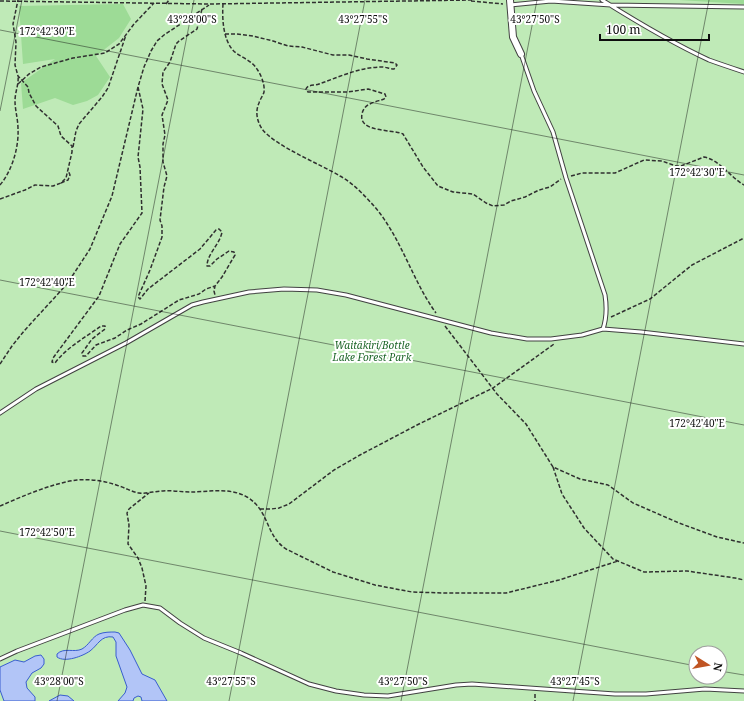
<svg xmlns="http://www.w3.org/2000/svg" width="744" height="701" font-family="'Noto Serif',serif">
  <style>
    .green { fill: #bfeab7; fill-rule: evenodd }
    .forest { fill: #9ddb96 }
    .water { fill: #b2c5f7; stroke: #385dcf }
    .lines { fill: none; stroke-linecap: round; stroke-linejoin: round }
    .service-casing { stroke: #414141; stroke-width: 5 }
    .minor-casing { stroke: #414141; stroke-width: 8 }
    .path { stroke: #303030; stroke-width: 1.5; stroke-dasharray: 4 2; stroke-linecap: butt }
    .service { stroke: #fff; stroke-width: 3 }
    .minor { stroke: #fff; stroke-width: 6 }
    .ticks { fill: none; stroke: #0e0e0e; stroke-width: 1; stroke-opacity: 0.45 }
    .labels { text-anchor: middle; dominant-baseline: central; stroke-width: 4; stroke-linejoin: round; paint-order: stroke }
    .park-label { font-size: 10px; font-style: italic; fill: #1d6628; stroke: #fff }
    .ticks-label { font-size: 10px; text-anchor: middle; fill: #0e0e0e; stroke: #fff; stroke-width: 4; stroke-linejoin: round; paint-order: stroke }
  </style>
  <rect width="100%" height="100%" fill="#fcffee"/>
  <path class="green" d="M0,0H744V701H0ZM696,653H720V677H696Z"/>
  <path class="forest" d="M679,0H744V4Z
    M123,4L131,19L119,38L96,56L110,77L98,95L87,101L73,105L55,98L23,109L21,83L55,59L23,64L19,6Z"/>
  <path class="water" d="M115,632L119,633L130,650L142,674L155,680L167,701H142L141,697L138,696L134,698L133,701H118L125,693L127,687L116,656V642L113,637C101,635 98,645 90,651C83,656 65,663 57,657V654C64,647 74,653 82,649C89,645 92,637 99,634C104,632 110,632 115,632Z
    M41,655L44,659V664L41,668L32,673L26,682L27,688L35,697V701H4L0,690V667L15,660L24,662L35,656Z
    M60,695L68,696L74,701H49Z"/>
  <g class="lines">
    <defs>
      <path id="service" d="M602,0C637,22 672,43 709,60C720,64 732,68 744,72
        M510,5L551,1L611,5L744,7
        M521,54L534,91L553,132L566,178L605,295C607,308 607,317 603,329
        M0,413L36,389L126,343L192,305L203,302L249,292L284,289L317,290L346,295L491,333L527,339H551L582,335L603,329L641,332L744,344
        M0,659L17,651L125,610L143,605L160,608L180,623L204,638L241,653L309,684L336,691L364,695L388,696L456,685L472,684L615,694H646L705,689L744,691"/>
      <path id="minor" d="M510,0L513,37L521,54"/>
    </defs>
    <use href="#service" class="service-casing"/>
    <use href="#minor" class="minor-casing"/>
    <path class="path" d="M0,1L210,4L472,0
      M471,1L503,4
      M166,4L169,0
      M223,4C222,19 223,43 236,53C243,58 252,61 257,69C261,75 265,84 264,92C263,96 260,99 259,103C255,112 257,121 262,129C275,146 320,164 340,176C353,183 364,195 374,206C401,237 412,280 436,313
      M202,9L197,29L179,41L176,44L170,62L163,72L162,84L168,100L162,115L165,135L163,144V162L167,176L164,187L160,220L162,226V237L150,270L138,297L140,299L148,289L200,249L216,230L219,229L222,232C220,244 207,254 207,266H210L217,259L229,251L234,252L235,255L222,277L215,286L214,291L215,295
      M225,34H236L253,36L273,41L288,46L302,47L333,55H349L367,59L395,63L397,65L394,69C390,69 386,67 382,67C360,67 339,77 319,84C314,86 308,84 306,89L308,92H348L368,89L385,94L386,97L384,99C376,102 364,103 362,114C358,133 393,129 403,134L423,167L438,186L453,192L473,194L486,203L493,206L504,205L511,201L525,197L539,190L550,187L561,179
      M18,84L29,74L41,67L73,58L105,53L119,44L134,24L154,3
      M138,87L143,109L138,157L140,167L142,213L120,244L99,296L53,358L52,362L55,363C67,347 86,337 101,326H105V329L92,339L82,353L83,356H86L96,345L115,338L127,330L141,324L179,300L199,294L206,289L215,286
      M73,147L76,131L79,124L102,97L108,88L126,35
      M571,176L582,173H615L644,160L662,161L676,166H681L704,157C720,160 730,177 744,185
      M61,183L68,180L70,175L68,170
      M0,185C12,171 19,147 18,129C18,119 15,110 15,101C15,92 19,84 18,76
      M0,199L25,190L35,185L53,186L61,183L66,178L72,152V146L61,136L58,126L36,106L29,93L28,87L18,76L15,65L16,42L13,24L18,0
      M611,317L650,299L692,265L744,238
      M445,326L497,394L526,424L553,467L580,479L608,485L633,503L679,523L717,537L744,543
      M0,364L12,346L24,331L67,284L90,249L112,196L138,87L144,67L151,51L157,41L164,35L209,5
      M553,467L562,494L584,528L613,559L644,572L687,571L735,578L744,580
      M0,506C23,496 53,483 77,480C92,479 106,481 119,486C126,488 132,492 139,493C147,494 155,491 163,491C172,490 181,492 190,492C208,492 230,487 247,497C270,511 265,535 286,549L333,572L375,585L412,592L444,593H506L559,580L618,561
      M260,509H271L279,508L289,504L334,470L360,455L417,425L493,388L554,344
      M145,601L146,586L142,568L138,558L128,544L129,525L127,513L129,509L149,493
      M535,694V701"/>
    <use href="#service" class="service"/>
    <use href="#minor" class="minor"/>
  </g>
  <path class="ticks" d="M0,30L744,175M0,111L22,0M0,280L744,425M0,531L696,666M720,671L744,675M57,701L194,0M229,701L365,0M401,701L537,0M573,701L709,0"/>
  <g class="labels">
    <g class="park-label">
      <text x="372" y="345">Waitākiri/Bottle<tspan x="372" dy="12">Lake Forest Park</tspan></text>
    </g>
  </g>
  <g class="ticks-label">
    <text x="192" y="23">43°28'00"S</text>
    <text x="363" y="23">43°27'55"S</text>
    <text x="535" y="23">43°27'50"S</text>
    <text x="47" y="35">172°42'30"E</text>
    <text x="697" y="176">172°42'30"E</text>
    <text x="47" y="286">172°42'40"E</text>
    <text x="697" y="427">172°42'40"E</text>
    <text x="47" y="536">172°42'50"E</text>
    <text x="59" y="685">43°28'00"S</text>
    <text x="231" y="685">43°27'55"S</text>
    <text x="403" y="685">43°27'50"S</text>
    <text x="575" y="685">43°27'45"S</text>
  </g>
  <g transform="translate(708 665) rotate(101)"><circle r="19" fill="#ffffff" stroke="#9f9f9f"/>
  <path d="M0-3L7 15L0 10L-7 15Z" fill="#c05423"/>
  <text y="-6" font-size="11" font-weight="bold" text-anchor="middle" fill="#0e0e0e">N</text>
  </g>
  <path d="M600 34v6h109v-6" fill="none" stroke="#0e0e0e" stroke-width="2"/>
  <text x="606" y="34" font-size="12" fill="#0e0e0e" stroke="#ffffff" stroke-width="3" paint-order="stroke">100 m</text>
</svg>
